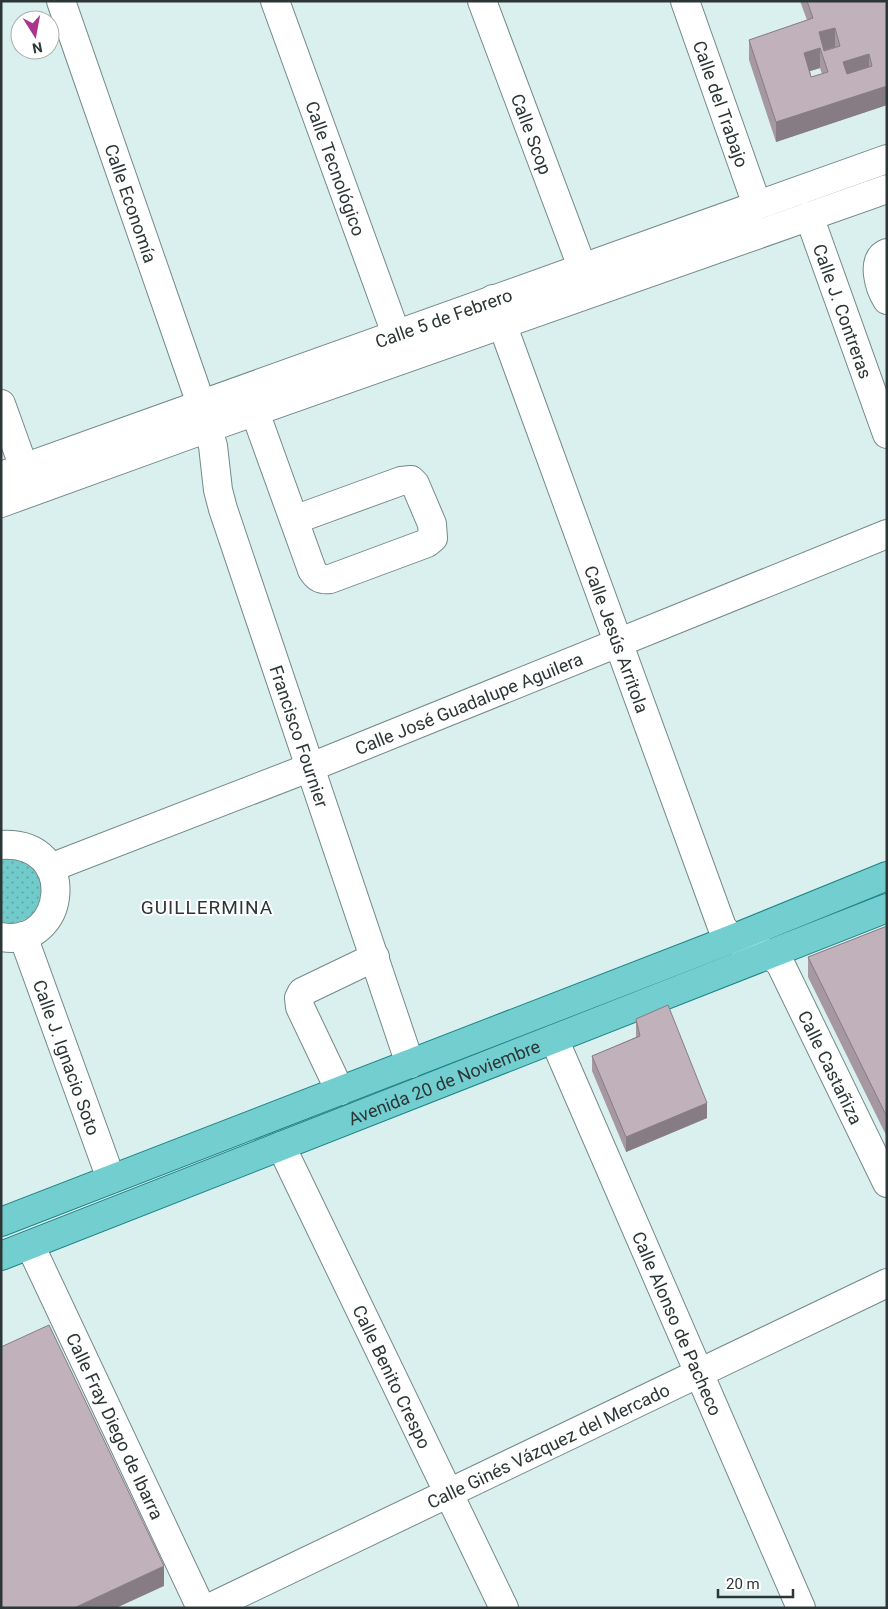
<svg xmlns="http://www.w3.org/2000/svg" width="888" height="1609" font-family="Roboto,sans-serif">
  <style>
    .park { fill: url(#park-dots) }
    .lines { fill: none; stroke-linecap: round; stroke-linejoin: round }
    .minor-casing { stroke: #748989; stroke-width: 30 }
    .major-casing { stroke: #1e8385; stroke-width: 30 }
    .minor { stroke: #fff; stroke-width: 28 }
    .major { stroke: #73cecf; stroke-width: 28 }
    .wall { fill: #a698a1; fill-rule: evenodd }
    .shaded-wall { fill: #877c83 }
    .building { fill: #c1b1bb; stroke: #877c83; fill-rule: evenodd }
    .labels { text-anchor: middle; dominant-baseline: central; stroke-width: 4; stroke-linejoin: round; paint-order: stroke }
    .street-label { font-size: 18px; fill: #2d3636; stroke: #fff }
    .neighbourhood-label { font-size: 19px; letter-spacing: 1px; fill: #2d3636; stroke: #fff }
  </style>
  <defs>
    <pattern id="park-dots" width="8" height="8" patternUnits="userSpaceOnUse" patternTransform="scale(1.25)"><rect width="8" height="8" fill="#72cbcb"/><path d="M2 2h.1M6 6h.1" fill="none" stroke="#5ea6a6" stroke-width="1.8" stroke-linecap="round"/></pattern>
  </defs>
  <rect width="100%" height="100%" fill="#d9f0ef"/>
  <path class="park" d="M1,858C6,858 12,857 17,858C20,859 24,862 27,864C60,883 37,931 1,922Z"/>
  <g class="lines">
    <defs>
      <g id="minor">
        <path id="s1" d="M61,1L201,404L213,446L218,490L223,509L410,1064"/>
        <path id="s2" d="M275,1L396,334"/>
        <path id="s3" d="M482,1L582,267"/>
        <path id="s4" d="M685,1L757,205"/>
        <path id="s5" d="M809,216L887,434"/>
        <path d="M887,253C870,259 880,289 887,300"/>
        <path id="s6" d="M493,299L722,927L732,939L770,955L780,963L887,1183"/>
        <path d="M1,404L24,468"/>
        <path d="M255,412L312,570C317,578 321,580 330,579L427,543L433,538L432,524L415,484L411,480L401,481L294,520"/>
        <path id="s7" d="M1,476L887,159"/>
        <path d="M1,503L208,428L887,189"/>
        <path d="M1,845C80,840 67,949 1,937"/>
        <path id="s8" d="M50,868L311,767L887,534"/>
        <path id="s9" d="M23,936L111,1179"/>
        <path id="s10" d="M554,1039L801,1608"/>
        <path d="M340,1091L300,1007L299,998L302,992L375,957"/>
        <path id="s11" d="M281,1146L504,1608"/>
        <path id="s12" d="M30,1245L201,1608"/>
        <path id="s13" d="M209,1608L887,1283"/>
      </g>
      <g id="major">
        <path d="M1,1222L732,939L887,876"/>
        <path id="s14" d="M1,1256L887,908"/>
      </g>
    </defs>
    <use href="#minor" class="minor-casing"/>
    <use href="#major" class="major-casing"/>
    <use href="#minor" class="minor"/>
    <use href="#major" class="major"/>
  </g>
  <path class="wall" d="M800,1H887V105L776,142L749,60V40L807,20ZM820,68L822,74L811,77L810,71Z
    M887,926V1137L808,977V957Z
    M636,1019L707,1118L626,1152L592,1071V1056L636,1037Z"/>
  <path class="shaded-wall" d="M835,28V47L821,51L820,48V68L804,73V53L819,32Z
    M869,54V74L843,82V62Z
    M887,86V105L776,142V122Z
    M707,1103V1118L626,1152V1137Z
    M164,1566V1586L116,1608H74Z"/>
  <path class="building" d="M807,1H887V86L776,122L749,40L813,18ZM835,28L840,46L824,51L819,32ZM820,48L828,72L811,77L804,53ZM869,54L872,66L847,74L843,62Z
    M887,926V1117L808,957Z
    M668,1005L707,1103L626,1137L592,1056L640,1036L636,1019Z
    M49,1325L164,1566L74,1608H1V1347Z"/>
  <g class="labels">
    <g class="street-label">
      <text stroke="none"><textPath href="#s4" startOffset="109">Calle del Trabajo</textPath></text>
      <text stroke="none"><textPath href="#s3" startOffset="142">Calle Scop</textPath></text>
      <text stroke="none"><textPath href="#s2" startOffset="178">Calle Tecnológico</textPath></text>
      <text stroke="none"><textPath href="#s1" startOffset="214">Calle Economía</textPath></text>
      <text stroke="none"><textPath href="#s5" startOffset="101">Calle J. Contreras</textPath></text>
      <text stroke="none"><textPath href="#s7" startOffset="470">Calle 5 de Febrero</textPath></text>
      <text stroke="none"><textPath href="#s6" startOffset="362">Calle Jesús Arritola</textPath></text>
      <text stroke="none"><textPath href="#s8" startOffset="450">Calle José Guadalupe Aguilera</textPath></text>
      <text stroke="none"><textPath href="#s1" startOffset="774">Francisco Fournier</textPath></text>
      <text stroke="none"><textPath href="#s9" startOffset="129">Calle J. Ignacio Soto</textPath></text>
      <text stroke="none"><textPath href="#s6" startOffset="854">Calle Castañiza</textPath></text>
      <text stroke="none"><textPath href="#s14" startOffset="476">Avenida 20 de Noviembre</textPath></text>
      <text stroke="none"><textPath href="#s10" startOffset="310">Calle Alonso de Pacheco</textPath></text>
      <text stroke="none"><textPath href="#s11" startOffset="256">Calle Benito Crespo</textPath></text>
      <text stroke="none"><textPath href="#s12" startOffset="200">Calle Fray Diego de Ibarra</textPath></text>
      <text stroke="none"><textPath href="#s13" startOffset="376">Calle Ginés Vázquez del Mercado</textPath></text>
    </g>
    <g class="neighbourhood-label">
      <text x="207" y="907">GUILLERMINA</text>
    </g>
  </g>
  <rect width="888" height="1609" fill="none" stroke="#2d3636" stroke-width="5"/>
  <g transform="translate(35 35) rotate(169)"><circle r="24" fill="#ffffff" stroke="#abafaf"/>
  <path d="M0-4L9 19L0 12L-9 19Z" fill="#aa358d"/>
  <text y="-8" font-size="14" font-weight="bold" text-anchor="middle" fill="#2d3636">N</text>
  </g>
  <path d="M718 1589v8h75v-8" fill="none" stroke="#2d3636" stroke-width="2.5"/>
  <text x="726" y="1589" font-size="15" fill="#2d3636" stroke="#ffffff" stroke-width="4" paint-order="stroke">20 m</text>
</svg>
